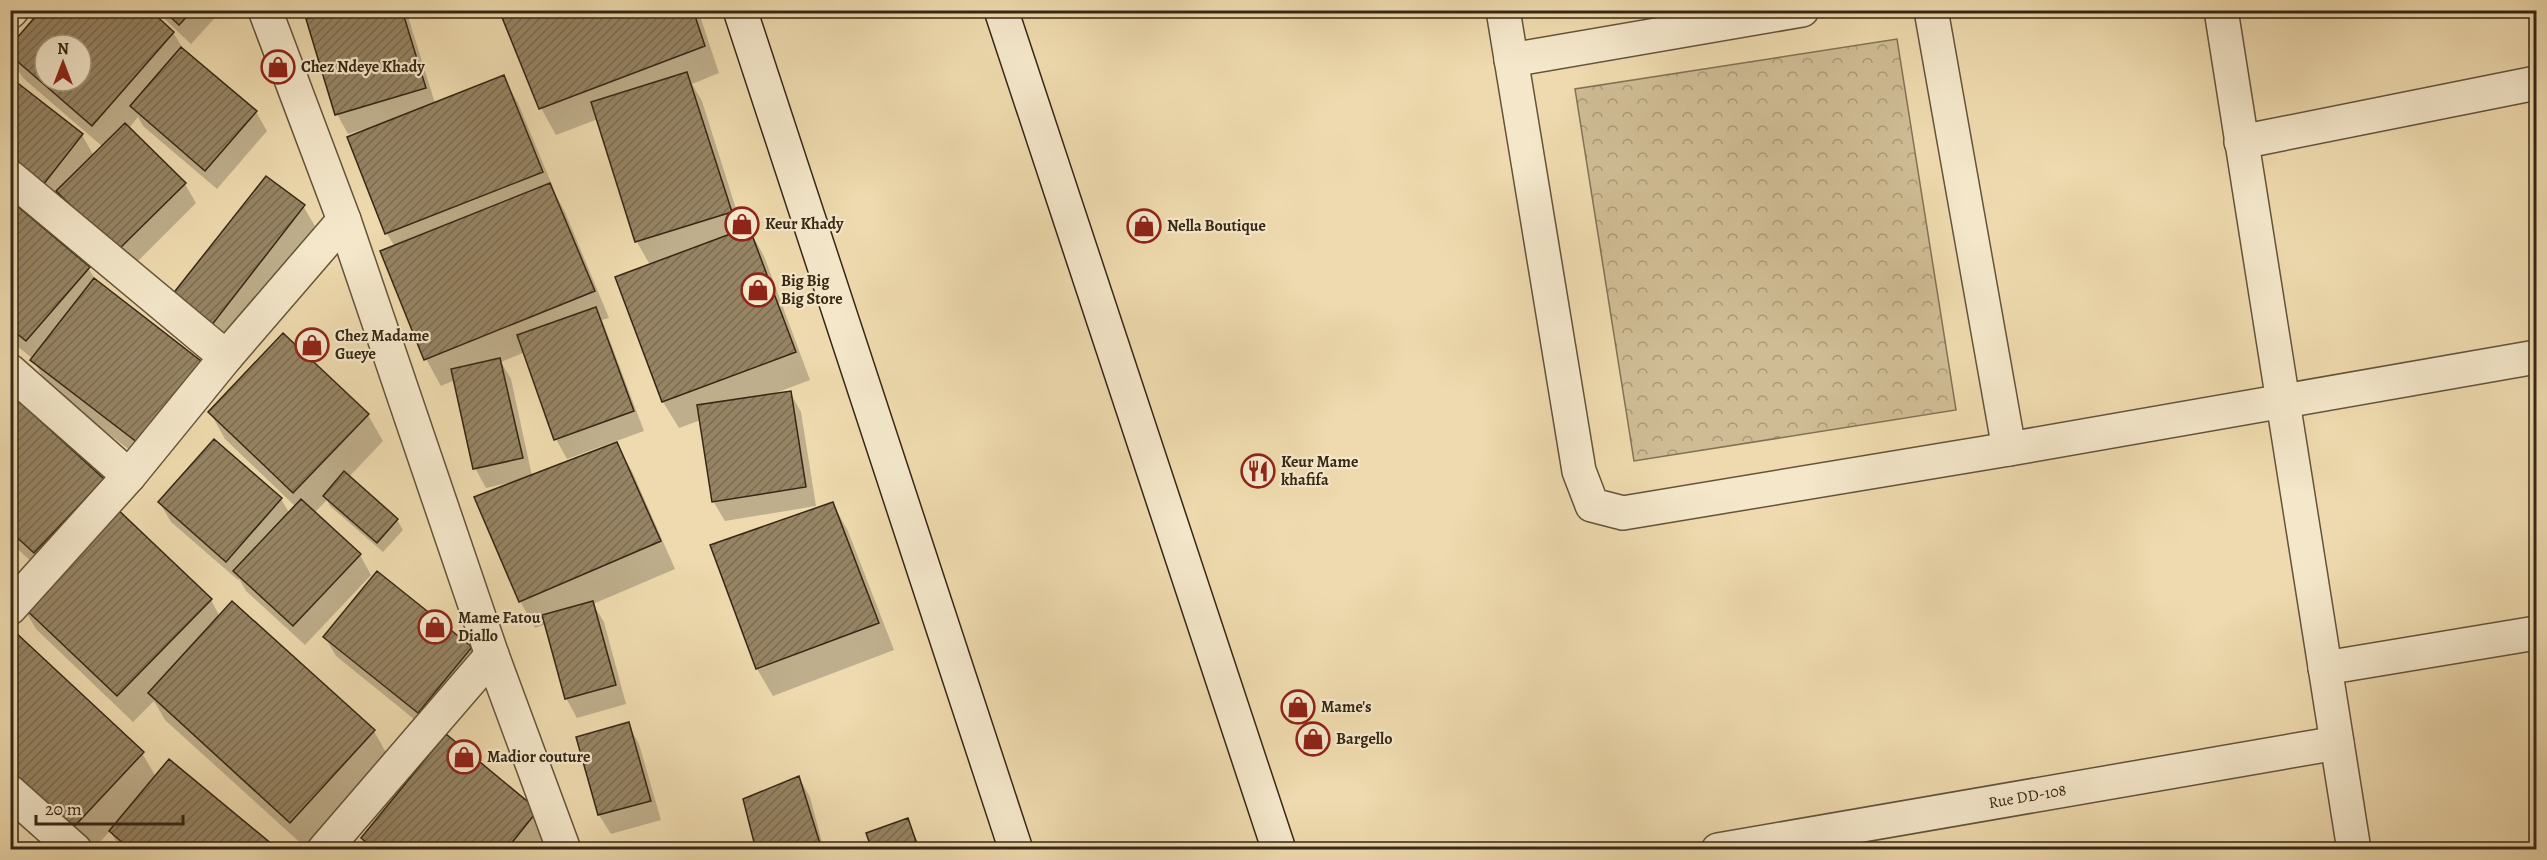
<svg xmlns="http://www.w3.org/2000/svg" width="2547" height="860" font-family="Alegreya,serif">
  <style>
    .forest { fill: url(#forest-crowns); stroke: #827254; stroke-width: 1.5 }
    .shadow { fill: #0003; fill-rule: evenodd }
    .building { fill: url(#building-hatch); stroke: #362714; stroke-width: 1.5; fill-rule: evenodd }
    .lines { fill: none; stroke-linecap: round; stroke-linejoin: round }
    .street-casing { stroke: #64543a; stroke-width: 36 }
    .secondary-casing { stroke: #362714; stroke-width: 36 }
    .street { stroke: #f4e7ca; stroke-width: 33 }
    .secondary { stroke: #f4e7ca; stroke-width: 33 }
    .labels { text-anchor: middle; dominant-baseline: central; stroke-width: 4.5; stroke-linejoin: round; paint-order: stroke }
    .poi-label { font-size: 16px; font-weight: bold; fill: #362714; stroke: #f4e7ca; text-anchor: start }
    .street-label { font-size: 16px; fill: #362714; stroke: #f4e7ca }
  </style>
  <defs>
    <pattern id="forest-crowns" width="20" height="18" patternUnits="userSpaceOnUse" patternTransform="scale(1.5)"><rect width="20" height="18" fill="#cfbc94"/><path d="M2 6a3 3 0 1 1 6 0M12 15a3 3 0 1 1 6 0" fill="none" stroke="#a99978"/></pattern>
    <pattern id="building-hatch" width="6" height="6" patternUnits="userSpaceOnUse" patternTransform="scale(1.5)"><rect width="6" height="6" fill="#968464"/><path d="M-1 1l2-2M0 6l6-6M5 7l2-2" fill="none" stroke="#7b6c51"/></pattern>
  </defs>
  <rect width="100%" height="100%" fill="#eedaae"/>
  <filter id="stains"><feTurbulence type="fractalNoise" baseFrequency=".00333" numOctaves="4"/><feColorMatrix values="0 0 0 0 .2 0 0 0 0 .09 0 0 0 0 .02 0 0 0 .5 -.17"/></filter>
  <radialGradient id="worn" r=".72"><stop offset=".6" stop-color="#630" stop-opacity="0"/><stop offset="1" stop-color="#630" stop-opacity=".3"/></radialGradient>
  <path class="forest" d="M1897,39L1956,410L1634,461L1575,89Z"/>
  <path class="shadow" d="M155,10H222L191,44Z
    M299,10H329L302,16Z
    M338,10H406L435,103L503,77L518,103L557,197L565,212L609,318L602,320L644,431L567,459L556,439L525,352L501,362L511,379L532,476L616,444L632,471L675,569L593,604L604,622L626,704L577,718L566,698L546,624L535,628L520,601L512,482L486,488L475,468L455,380L441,386L426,359L395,247L387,234L348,137L364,131V129L348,134L337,114Z
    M501,10H698L719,73L692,84L702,101L743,231L749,229L764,256L810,380L773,394L790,392L801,412L816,506L725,521L713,501L701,420L679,428L663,402L617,278L650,265L637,242L598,119L556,135L541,108Z
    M173,32L185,52L256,112L267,131L217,189L143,126L138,117L129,128L185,184L196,203L129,270L70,211L61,196L55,204L10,169V79L82,135L94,156L103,147L23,78L10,57V48ZM45,45H81V81H45Z
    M10,202L88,268L97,282L200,362L154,469L48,387L33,359L10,340Z
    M303,206L315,226L223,344L185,315Z
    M10,395L103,480L118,507L116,509L211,600L220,617L232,603L374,731L389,758L306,848L165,720L154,701L133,722L36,629L20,602L46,575L10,542Z
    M210,412L368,415L383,441L349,477L397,520L403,530L383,552L330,506L327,500L314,513L360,555L371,575L305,645L246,591L239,579L238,580L171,522L160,503L214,441L281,499L290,514L296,507L225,439Z
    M833,504L848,531L894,650L773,696L757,669L712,546Z
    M10,636L142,753L156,777L277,850H121L110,831L93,850H80L10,784Z
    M325,637L471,648L482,667L430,732L336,656Z
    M628,724L639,744L661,820L611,834L599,815Z
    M799,778L810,797L824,850H758Z
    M536,811L552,838L543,850H369L363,838Z
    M907,820L922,850H873Z"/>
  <path class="building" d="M41,10H150L174,32L92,126L10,55V46ZM45,45H81V81H45Z
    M163,10H193L179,25Z
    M335,10H402L426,88L335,115L306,19Z
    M499,10H693L705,46L539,109Z
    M181,47L257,111L205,171L130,106Z
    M687,72L732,212L635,242L591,102Z
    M504,75L543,172L385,234L347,137Z
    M10,77L83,134L43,185L10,160Z
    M125,123L186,183L117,251L56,191Z
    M266,176L305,205L211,326L172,295Z
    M550,183L595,291L424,360L380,251Z
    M10,200L90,267L26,341L10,328Z
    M749,227L796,352L662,402L615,277Z
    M94,278L201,361L138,443L30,360Z
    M596,307L634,411L554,440L517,335Z
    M283,333L369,414L293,493L208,412Z
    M500,358L523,458L473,469L451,369Z
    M791,391L806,487L712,502L697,405Z
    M10,393L104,479L34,553L10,531Z
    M214,439L282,498L226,562L158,502Z
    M617,442L661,541L519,602L474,497Z
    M344,471L398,519L377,543L323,496Z
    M301,499L361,554L293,626L233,571Z
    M833,502L879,623L756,669L710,545Z
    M113,505L212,599L117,696L18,602Z
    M377,571L472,647L418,713L323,637Z
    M232,601L375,730L290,823L148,693Z
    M593,601L616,685L565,699L542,615Z
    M14,631L144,752L71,830L10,773V634Z
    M629,722L651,801L598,815L576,737Z
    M446,734L538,810L506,850H375L361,838Z
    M169,759L279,850H131L109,831Z
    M799,776L822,850H756L743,799Z
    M908,818L919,850H872L866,833Z"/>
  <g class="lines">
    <defs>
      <g id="street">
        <path d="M265,10L344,220L492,655L564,850"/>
        <path d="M1503,10L1579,471L1592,505L1623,513L2009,449L2536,357"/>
        <path d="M1931,10L2009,449"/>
        <path d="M2221,10L2354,850"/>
        <path d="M10,12L12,10"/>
        <path d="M1511,60L1802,10"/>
        <path d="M2241,142L2536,83"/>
        <path d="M10,177L226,357"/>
        <path d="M10,371L129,476"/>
        <path d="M10,608L129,476L226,357L344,220"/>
        <path d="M2325,668L2536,633"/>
        <path d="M10,792L75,850"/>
        <path d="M324,850L492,655"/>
        <path id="s1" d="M1718,850L2337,743"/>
      </g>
      <path id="secondary" d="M740,10L1016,850
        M1001,10L1279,850"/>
    </defs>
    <use href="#street" class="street-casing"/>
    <use href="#secondary" class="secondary-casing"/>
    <use href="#street" class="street"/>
    <use href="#secondary" class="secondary"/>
  </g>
  <defs>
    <symbol id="shop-ring" viewBox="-11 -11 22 22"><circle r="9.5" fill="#f4e7ca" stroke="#8f2418" stroke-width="1.5"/><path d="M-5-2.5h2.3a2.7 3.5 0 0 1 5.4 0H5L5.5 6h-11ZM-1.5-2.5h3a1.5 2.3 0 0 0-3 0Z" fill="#8f2418"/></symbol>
    <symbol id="restaurant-ring" viewBox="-11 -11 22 22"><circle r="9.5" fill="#f4e7ca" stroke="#8f2418" stroke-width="1.5"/><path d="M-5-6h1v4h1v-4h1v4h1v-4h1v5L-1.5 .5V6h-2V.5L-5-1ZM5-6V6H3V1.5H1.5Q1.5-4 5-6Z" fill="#8f2418"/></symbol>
  </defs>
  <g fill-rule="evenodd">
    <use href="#shop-ring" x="259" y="48" width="38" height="38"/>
    <use href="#shop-ring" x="723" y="205" width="38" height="38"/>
    <use href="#shop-ring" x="1125" y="207" width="38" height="38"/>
    <use href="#shop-ring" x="739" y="271" width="38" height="38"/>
    <use href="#shop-ring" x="293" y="326" width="38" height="38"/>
    <use href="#restaurant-ring" x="1239" y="452" width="38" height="38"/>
    <use href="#shop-ring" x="416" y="608" width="38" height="38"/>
    <use href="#shop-ring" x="1279" y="688" width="38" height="38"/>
    <use href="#shop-ring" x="1294" y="720" width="38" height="38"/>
    <use href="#shop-ring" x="445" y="738" width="38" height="38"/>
  </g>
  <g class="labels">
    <g class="poi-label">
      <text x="301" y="67">Chez Ndeye Khady</text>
      <text x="765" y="224">Keur Khady</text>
      <text x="1167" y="226">Nella Boutique</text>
      <text x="781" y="281">Big Big<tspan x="781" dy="18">Big Store</tspan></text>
      <text x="335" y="336">Chez Madame<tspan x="335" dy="18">Gueye</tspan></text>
      <text x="1281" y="462">Keur Mame<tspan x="1281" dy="18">khafifa</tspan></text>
      <text x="458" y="618">Mame Fatou<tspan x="458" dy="18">Diallo</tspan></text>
      <text x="1321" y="707">Mame's</text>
      <text x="1336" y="739">Bargello</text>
      <text x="487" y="757">Madior couture</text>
    </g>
    <g class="street-label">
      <text stroke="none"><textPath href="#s1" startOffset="314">Rue DD-108</textPath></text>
    </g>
  </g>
  <rect width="2547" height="860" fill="none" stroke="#eedaae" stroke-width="36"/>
  <rect x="12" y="12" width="2523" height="836" fill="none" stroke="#362714" stroke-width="3"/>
  <rect x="18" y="18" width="2511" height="824" fill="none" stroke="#362714" stroke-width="1.5"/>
  <g transform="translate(63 63)"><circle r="28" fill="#f4e7ca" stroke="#a89a81" stroke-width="1.5"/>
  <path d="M0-4.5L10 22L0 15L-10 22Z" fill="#8f2418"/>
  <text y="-9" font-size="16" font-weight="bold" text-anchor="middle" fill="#362714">N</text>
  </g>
  <path d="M36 815v9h147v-9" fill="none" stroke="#362714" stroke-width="3"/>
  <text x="45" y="815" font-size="18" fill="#362714" stroke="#f4e7ca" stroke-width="4.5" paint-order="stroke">20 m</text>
  <rect width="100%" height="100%" filter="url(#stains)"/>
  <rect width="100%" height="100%" fill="url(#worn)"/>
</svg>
